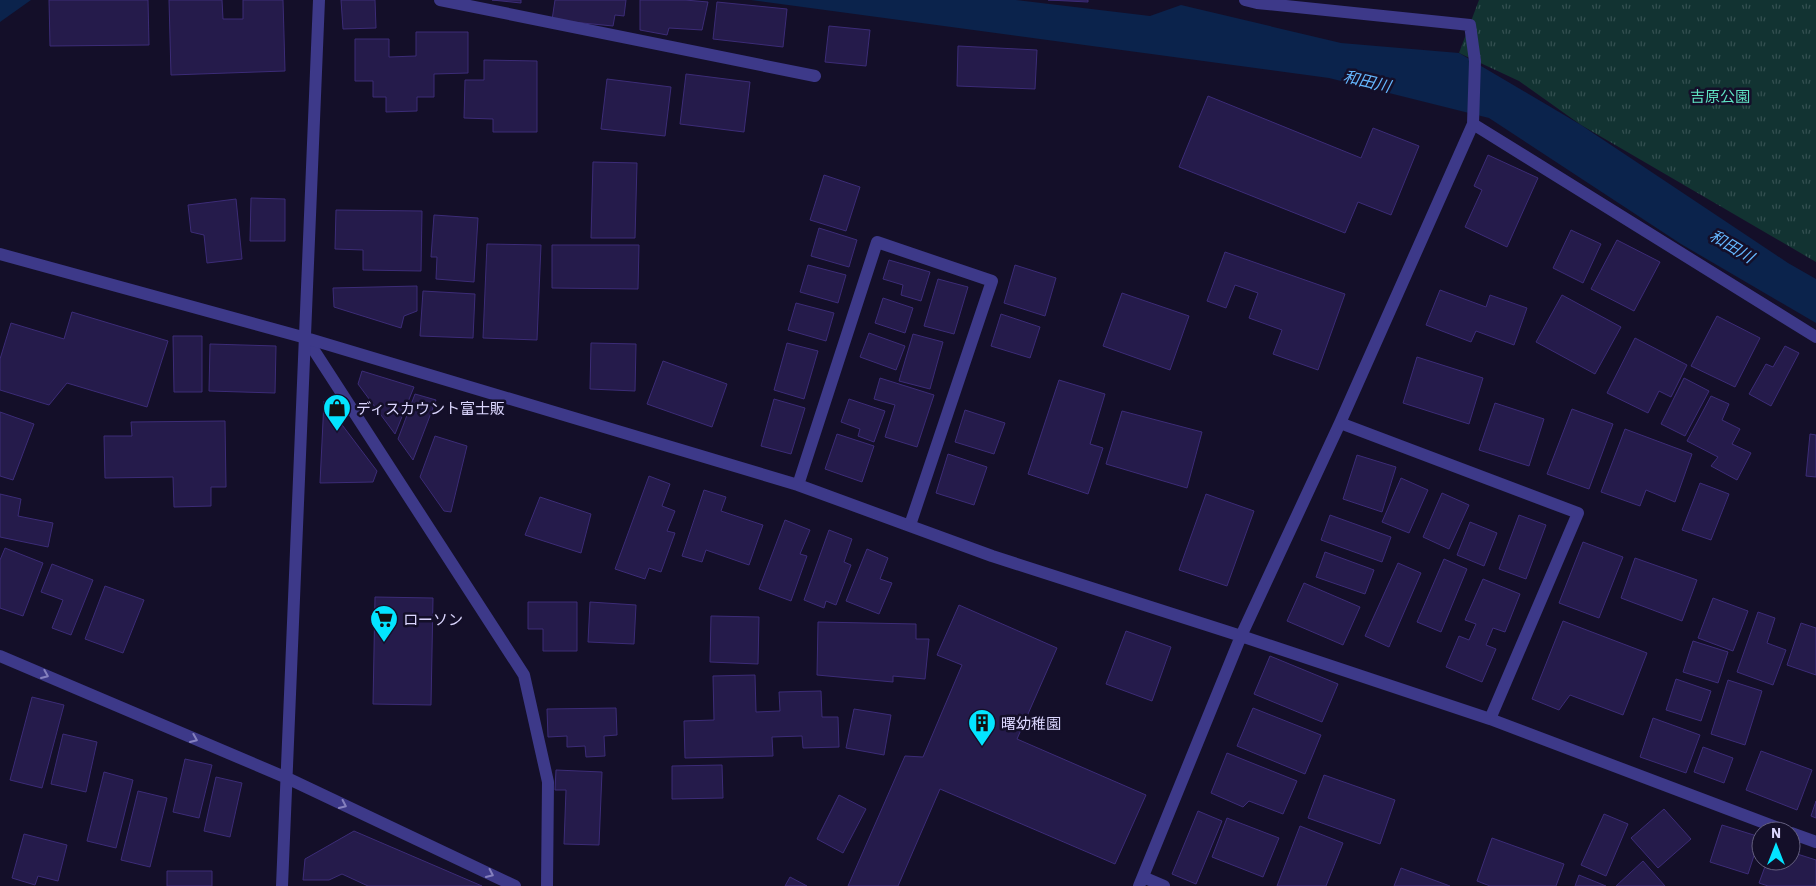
<svg xmlns="http://www.w3.org/2000/svg" width="1816" height="886" font-family="'IBM Plex Sans','Noto Sans JP',sans-serif">
  <style>
    .grass { fill: url(#grass-tufts) }
    .water { fill: #0b234c }
    .building { fill: #251b4b; stroke: #3c2c77 }
    .lines { fill: none; stroke-linecap: round; stroke-linejoin: round }
    .service { stroke: #3d3989; stroke-width: 12 }
    .minor { stroke: #3d3989; stroke-width: 12 }
    .oneway { stroke: #8580be }
    .labels { text-anchor: middle; dominant-baseline: central; stroke-width: 5; stroke-linejoin: round; paint-order: stroke }
    .park-label { font-size: 15px; fill: #5fe3c3; stroke: #140f29 }
    .poi-label { font-size: 15px; fill: #dcd7ff; stroke: #140f29; text-anchor: start }
    .water-label { font-size: 16px; font-style: italic; fill: #65b7ff; stroke: #140f29 }
  </style>
  <defs>
    <pattern id="grass-tufts" width="24" height="20" patternUnits="userSpaceOnUse" patternTransform="scale(1.25)"><rect width="24" height="20" fill="#123332"/><path d="M3 7l-1-3M5 7V3M7 7l1-3M15 17l-1-3M17 17v-4M19 17l1-3" fill="none" stroke="#345051"/></pattern>
  </defs>
  <rect width="100%" height="100%" fill="#140f29"/>
  <path class="grass" d="M1479,0H1816V262L1581,125L1519,81L1459,53Z"/>
  <path class="water" d="M0,0H31L0,22Z
    M751,0H1016L1150,16L1181,5L1341,43L1459,53L1581,125L1788,263L1816,279V323L1681,244L1489,118L1329,78Z"/>
  <path class="building" d="M49,0H148L149,45L50,46Z
    M169,0H222L223,19H243V0H283L285,71L171,75Z
    M341,0H375L376,28L343,29Z
    M492,0H521V3Z
    M555,0H626L624,16L615,15L613,26L552,20Z
    M640,0H685L708,2L702,30L669,28L667,35L640,30Z
    M1048,0H1088V2Z
    M717,2L787,9L783,47L713,39Z
    M829,26L870,30L866,66L825,62Z
    M416,32H468V73L434,74V97H417V111L386,112V97H373V81H355V39H389V57L416,56Z
    M958,46L1037,50L1035,89L957,86Z
    M484,60L537,61V132H493V119L464,118L465,80H484Z
    M686,74L750,82L744,132L680,124Z
    M607,79L671,87L665,136L601,129Z
    M1208,96L1361,158L1373,128L1419,146L1391,215L1358,202L1345,233L1179,167Z
    M1488,155L1538,178L1507,247L1465,227L1482,190L1474,186Z
    M593,162L637,163L635,238H591Z
    M824,175L860,187L846,231L810,220Z
    M251,198L285,199V241H250Z
    M236,199L242,259L207,263L204,235L191,232L188,205Z
    M336,210L422,211L421,271L363,270V250L335,249Z
    M434,215L478,218L474,282L436,279L437,257H431Z
    M819,228L857,240L849,267L811,256Z
    M1571,230L1601,244L1583,283L1553,268Z
    M1617,240L1660,262L1634,311L1591,289Z
    M487,244L541,245L537,340L483,338Z
    M552,245H639L638,289L552,288Z
    M1225,252L1345,294L1318,370L1273,354L1282,330L1249,318L1258,293L1235,285L1226,308L1207,301Z
    M889,260L930,272L921,301L901,295L903,285L883,279Z
    M808,265L846,275L838,303L800,292Z
    M1015,265L1056,278L1045,316L1004,303Z
    M938,279L968,287L954,334L924,326Z
    M417,286V311L404,316L401,328L334,307L333,288Z
    M1440,290L1486,307L1490,295L1527,308L1514,345L1476,331L1471,342L1426,325Z
    M423,291L475,294L473,338L420,336Z
    M1122,293L1189,316L1170,370L1103,346Z
    M1562,295L1621,327L1595,374L1536,342Z
    M883,298L913,308L905,333L875,323Z
    M796,303L834,313L826,341L788,330Z
    M72,312L168,341L147,407L67,383L49,405L0,390V359L11,323L64,339Z
    M1001,314L1040,327L1030,358L991,346Z
    M1717,316L1760,338L1735,387L1691,366Z
    M869,333L905,346L896,370L860,357Z
    M913,334L943,342L930,389L899,381Z
    M173,336H202V392H174Z
    M1635,338L1687,365L1671,397L1659,391L1648,413L1607,393Z
    M591,343L636,344L635,391L590,389Z
    M787,343L818,351L804,399L774,390Z
    M210,344L276,346L275,393L209,391Z
    M1785,346L1799,353L1771,406L1749,394L1766,364L1773,367Z
    M1417,357L1483,378L1469,424L1403,403Z
    M663,361L727,384L712,427L647,404Z
    M362,371L414,387L395,434L358,384Z
    M880,378L934,395L917,447L885,437L895,405L874,399Z
    M1684,378L1709,391L1685,436L1661,424Z
    M1059,380L1105,394L1090,444L1103,448L1088,494L1028,474Z
    M415,394L436,400L413,460L398,439Z
    M1711,396L1729,404L1722,420L1740,429L1732,444L1751,453L1737,480L1711,466L1718,457L1687,441Z
    M774,399L805,408L791,454L761,446Z
    M849,399L885,411L874,442L858,436L860,429L841,422Z
    M324,401L377,471L373,482L320,483Z
    M1495,403L1544,419L1529,466L1479,450Z
    M1572,409L1613,424L1589,489L1547,474Z
    M965,410L1005,423L994,454L955,442Z
    M1122,411L1202,432L1187,488L1106,464Z
    M0,412L34,424L13,480L0,476Z
    M225,421L226,487H211V506L174,507L173,477L105,478L104,436H132L131,422Z
    M1625,429L1692,454L1675,502L1646,490L1640,506L1601,492Z
    M837,434L874,446L862,482L825,469Z
    M1810,434L1816,435V477L1806,476Z
    M435,436L467,446L451,512L444,511L420,477Z
    M948,454L987,467L974,505L936,493Z
    M1357,455L1396,467L1382,512L1343,499Z
    M649,476L670,484L662,506L675,511L667,531L675,533L661,572L649,568L645,579L615,569Z
    M1401,478L1428,490L1409,533L1382,522Z
    M1700,483L1729,494L1711,540L1682,530Z
    M704,490L726,497L721,511L763,525L749,565L706,550L702,562L682,556Z
    M1442,493L1469,505L1449,549L1423,537Z
    M0,494L21,499L18,516L53,523L48,547L0,537Z
    M1206,494L1254,511L1227,586L1179,570Z
    M540,497L591,514L581,553L525,535Z
    M1330,515L1391,537L1382,562L1321,540Z
    M1519,515L1546,525L1526,579L1499,569Z
    M785,520L810,530L800,554L807,556L791,601L759,589Z
    M1470,522L1497,533L1484,566L1457,555Z
    M829,530L852,539L844,562L851,565L836,605L826,601L824,608L804,600Z
    M1583,542L1623,557L1599,618L1559,603Z
    M5,548L43,563L23,616L0,608V560Z
    M867,549L888,558L880,579L892,583L879,614L846,601Z
    M1325,552L1374,570L1365,594L1316,577Z
    M1635,558L1697,580L1682,621L1621,598Z
    M1444,559L1467,569L1441,632L1417,622Z
    M1398,563L1421,573L1389,647L1365,636Z
    M52,564L93,580L71,635L52,628L63,600L41,592Z
    M1483,579L1520,594L1505,632L1493,628L1486,645L1496,649L1482,682L1446,667L1459,636L1469,640L1476,624L1465,620Z
    M1304,583L1360,607L1343,645L1287,621Z
    M105,586L144,600L123,653L85,639Z
    M375,597L433,598L431,705L373,704Z
    M1713,598L1748,611L1733,651L1698,638Z
    M528,602H577V651H543V629H528Z
    M590,602L636,605L634,644L588,642Z
    M959,605L1057,648L1017,739L1146,795L1115,864L940,789L898,886H848L905,756L923,757L962,665L937,655Z
    M1758,612L1775,618L1767,643L1786,650L1773,685L1737,672Z
    M711,616L759,617L758,664L710,662Z
    M1563,621L1647,653L1623,715L1570,695L1559,710L1532,699Z
    M818,622L916,624V639H929L925,679L893,676V682L817,675Z
    M1801,623L1816,628V675L1787,665Z
    M1126,631L1171,647L1152,701L1106,684Z
    M1693,641L1728,652L1718,683L1683,672Z
    M1270,656L1338,684L1322,722L1254,694Z
    M755,675L756,712L780,711L779,692L821,691L822,717H838L839,747L803,748L802,736L772,737L773,756L685,758L684,721L714,720L713,676Z
    M1676,679L1711,691L1701,721L1666,710Z
    M1728,680L1762,691L1745,745L1711,734Z
    M32,697L64,705L42,788L10,780Z
    M616,708L617,735L604,736L605,756L586,757L585,746L567,747V736L548,737L547,709Z
    M1253,708L1321,735L1305,774L1237,746Z
    M854,709L891,715L884,755L846,748Z
    M1653,718L1700,735L1686,773L1640,757Z
    M63,734L97,742L86,792L51,784Z
    M1703,747L1733,758L1724,783L1694,772Z
    M1761,751L1812,770L1797,810L1746,790Z
    M1227,753L1297,781L1283,814L1249,801L1243,807L1211,793Z
    M185,759L212,765L199,818L173,812Z
    M722,765L723,798L672,799V766Z
    M556,770L602,772L599,845L564,844L566,790H555Z
    M104,772L133,780L116,848L87,841Z
    M1324,775L1395,800L1380,844L1308,818Z
    M216,777L242,783L230,837L204,831Z
    M138,791L167,798L150,867L121,860Z
    M839,795L866,809L843,853L817,839Z
    M1816,801V818L1811,816Z
    M1664,809L1691,839L1658,868L1631,838Z
    M1198,811L1222,821L1196,884L1172,874Z
    M1604,814L1628,824L1606,876L1581,865Z
    M1227,818L1279,838L1263,877L1212,857Z
    M1722,825L1760,837L1748,874L1710,862Z
    M1300,826L1343,843L1326,886H1277Z
    M354,831L482,886H368L342,874L329,880H303L305,859Z
    M24,834L67,845L58,881L38,876L35,885L12,878Z
    M1492,838L1564,864L1556,886H1490L1477,881Z
    M1791,852L1816,860V886H1768L1759,883L1767,861H1791Z
    M1643,861L1665,886H1616Z
    M1401,868L1450,886H1394Z
    M167,871H212V886H167Z
    M1579,875L1606,886H1575Z
    M790,877L807,886H785Z"/>
  <g class="lines">
    <path class="service" d="M306,338L524,675L548,782L547,886"/>
    <path class="minor" d="M440,0L815,76
      M1473,124L1816,337
      M0,254L306,338L798,485L992,556L1241,636L1490,719L1786,831
      M1340,423L1578,513L1490,719
      M798,485L877,242L992,281L910,525
      M0,656L287,778L515,886
      M1791,833L1816,842
      M1143,877L1164,886
      M282,886L319,0
      M1139,886L1241,636L1340,423L1473,124L1475,61L1470,25L1257,3L1245,0"/>
  </g>
  <defs><path id="oneway-chevron" d="M-2-3.5L2.5 0L-2 3.5" fill="none" stroke-width="1.6" stroke-linecap="round" stroke-linejoin="round" transform="scale(1.25)"/></defs>
  <g class="oneway">
    <use href="#oneway-chevron" transform="translate(45 675) rotate(23)"/>
    <use href="#oneway-chevron" transform="translate(194 739) rotate(23)"/>
    <use href="#oneway-chevron" transform="translate(343 805) rotate(25)"/>
    <use href="#oneway-chevron" transform="translate(490 874) rotate(25)"/>
  </g>
  <defs>
    <symbol id="shop-pin" viewBox="-11 -11 22 30"><path d="M0 17L-7.5 6A9.5 9.5 0 1 1 7.5 6Z" fill="#03e4ff" stroke="#140f29"/><path d="M-5-2.5h2.3a2.7 3.5 0 0 1 5.4 0H5L5.5 6h-11ZM-1.5-2.5h3a1.5 2.3 0 0 0-3 0Z" fill="#111"/></symbol>
    <symbol id="supermarket-pin" viewBox="-11 -11 22 30"><path d="M0 17L-7.5 6A9.5 9.5 0 1 1 7.5 6Z" fill="#03e4ff" stroke="#140f29"/><path d="M-6-5.5h2.5l.6 2H6L4.5 2H-2.5L-4.4-4H-6ZM-1.5 3.2a1.3 1.3 0 1 0 .1 0ZM3 3.2a1.3 1.3 0 1 0 .1 0Z" fill="#111"/></symbol>
    <symbol id="building-pin" viewBox="-11 -11 22 30"><path d="M0 17L-7.5 6A9.5 9.5 0 1 1 7.5 6Z" fill="#03e4ff" stroke="#140f29"/><path d="M-4-6H4V6H1V3H-1V6H-4ZM-2.5-4.3h1.7v1.8h-1.7ZM.8-4.3h1.7v1.8H.8ZM-2.5-1h1.7V.8h-1.7ZM.8-1h1.7V.8H.8Z" fill="#111"/></symbol>
  </defs>
  <g fill-rule="evenodd">
    <use href="#shop-pin" x="321" y="392" width="32" height="43"/>
    <use href="#supermarket-pin" x="368" y="603" width="32" height="43"/>
    <use href="#building-pin" x="966" y="707" width="32" height="43"/>
  </g>
  <g class="labels">
    <g class="park-label">
      <text x="1720" y="96">吉原公園</text>
    </g>
    <g class="poi-label">
      <text x="356" y="408">ディスカウント富士販</text>
      <text x="403" y="619">ローソン</text>
      <text x="1001" y="723">曙幼稚園</text>
    </g>
    <g class="water-label">
      <text transform="translate(1367 81) rotate(13)">和田川</text>
      <text transform="translate(1732 246) rotate(31)">和田川</text>
    </g>
  </g>
  <g transform="translate(1776 846)"><circle r="24" fill="#140f29" stroke="#645f7f"/>
  <path d="M0-4L9 19L0 12L-9 19Z" fill="#03e4ff"/>
  <text y="-8" font-size="14" font-weight="bold" text-anchor="middle" fill="#dcd7ff">N</text>
  </g>
</svg>
